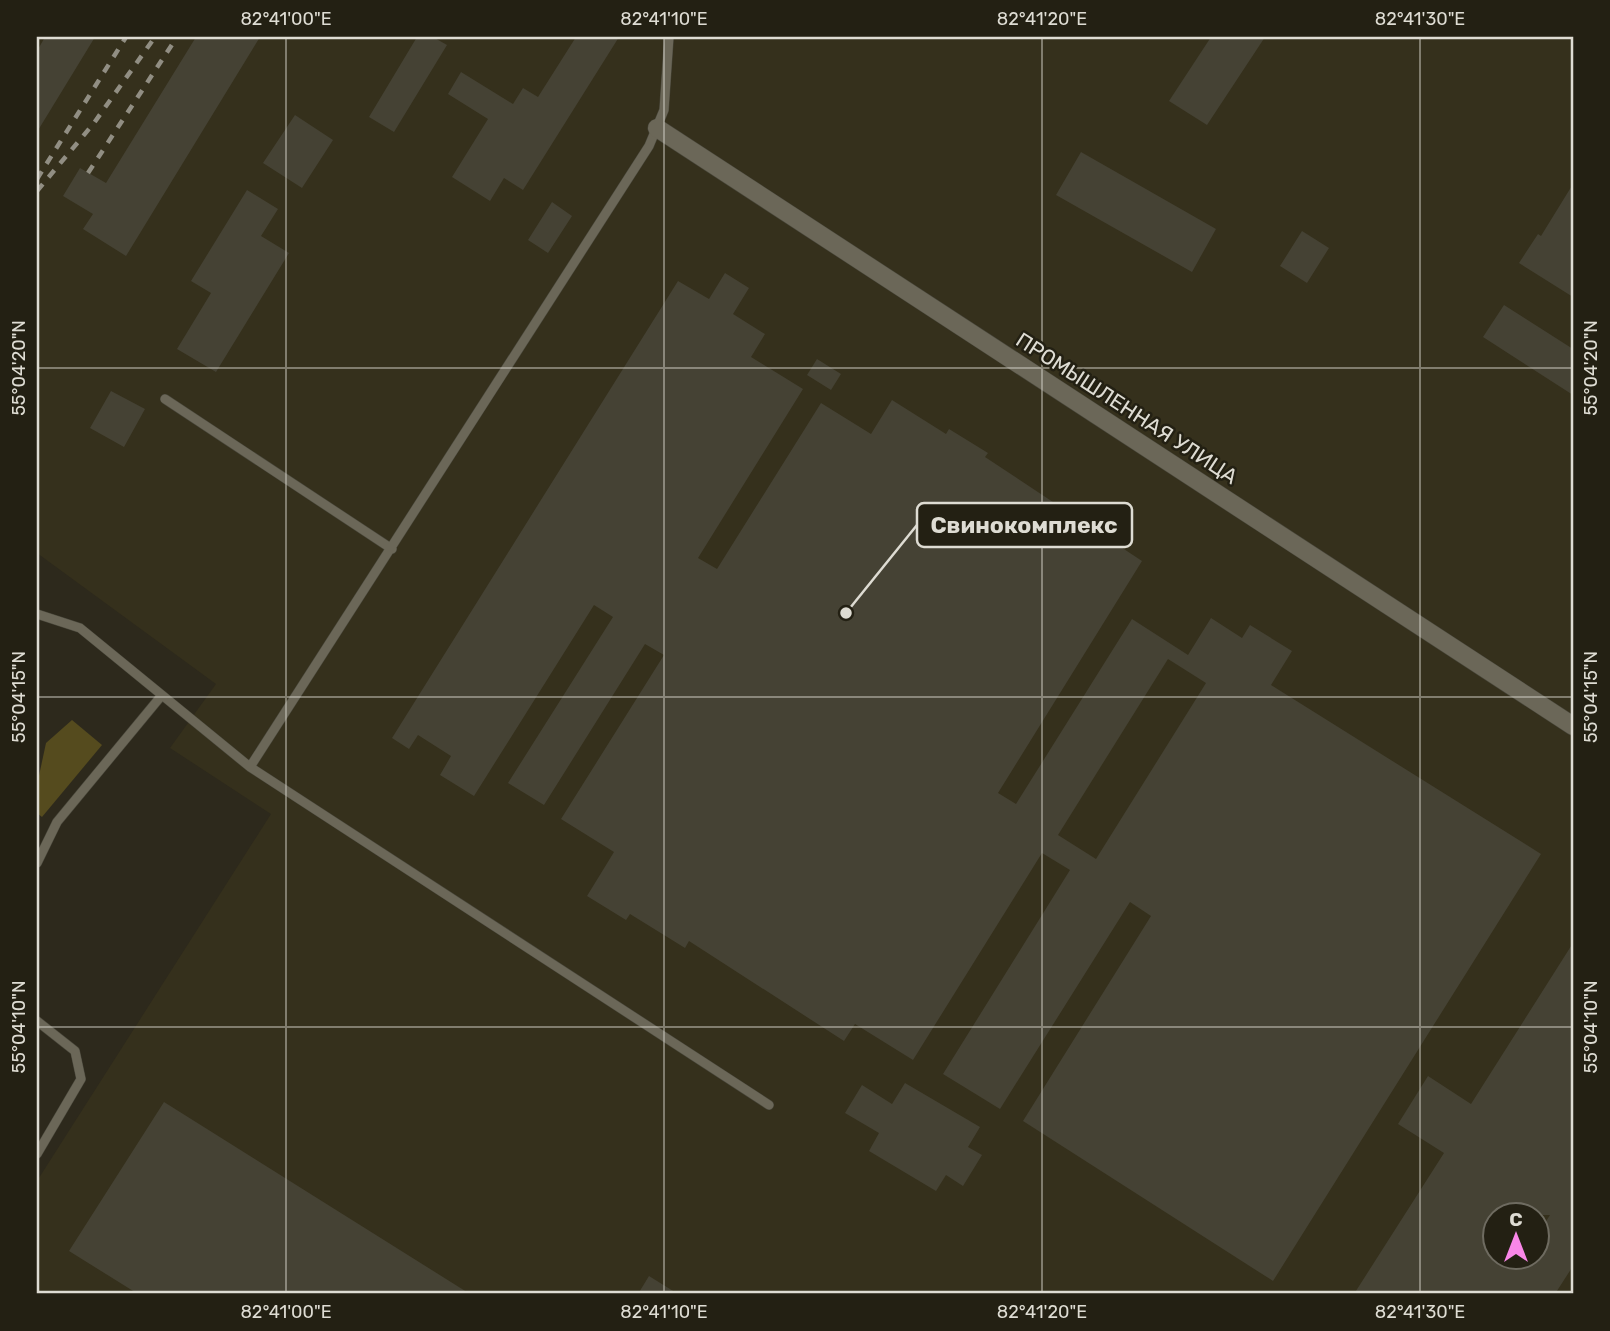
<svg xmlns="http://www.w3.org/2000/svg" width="1610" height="1331" font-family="Rubik,sans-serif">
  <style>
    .built { fill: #35301c; fill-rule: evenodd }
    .green { fill: #554b1e }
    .building { fill: #454234; fill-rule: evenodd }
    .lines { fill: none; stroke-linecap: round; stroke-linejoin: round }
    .lane-casing { stroke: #49473b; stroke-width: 10 }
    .street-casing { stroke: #49473b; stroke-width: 19 }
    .lane { stroke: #6b6758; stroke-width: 9 }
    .street { stroke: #6b6758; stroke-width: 18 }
    .rail { stroke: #918e83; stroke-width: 4.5; stroke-dasharray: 9 9; stroke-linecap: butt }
    .ticks { fill: none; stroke: #dedcd3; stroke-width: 2; stroke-opacity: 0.45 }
    .labels { text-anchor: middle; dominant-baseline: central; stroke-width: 5; stroke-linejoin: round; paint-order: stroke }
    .street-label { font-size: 21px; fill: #dedcd3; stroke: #232013 }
    .leader { fill: none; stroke: #dedcd3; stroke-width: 2.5 }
    .callout-dot { fill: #dedcd3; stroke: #232013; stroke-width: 2.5 }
    .callout { fill: #232013; stroke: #dedcd3; stroke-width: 2.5 }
    .callout-label { font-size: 23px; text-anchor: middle; font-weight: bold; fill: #dedcd3 }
    .neatline { fill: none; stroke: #dedcd3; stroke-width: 2.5 }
    .ticks-label { font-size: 18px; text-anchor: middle; fill: #dedcd3 }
  </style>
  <rect width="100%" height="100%" fill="#2d291c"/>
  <path class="built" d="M37,37H1573V1294H37V1181L271,814L170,748L216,684L37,553ZM1494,1216H1536V1258H1494Z"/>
  <path class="green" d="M72,720L102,745L42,817L37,813V785L46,743Z"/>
  <path class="building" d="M45,37H95L37,132V51Z
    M196,37H260L126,256L83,229L93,214L63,196L80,168L106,183Z
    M417,37H433L447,45L394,132L369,117Z
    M576,37H619L523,190L504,178L490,201L452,177L488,119L448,94L461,72L513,104L523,88L538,97Z
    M1211,37H1265L1207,125L1169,101Z
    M295,115L333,140L302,188L263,163Z
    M1081,152L1216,229L1192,272L1056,195Z
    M1573,184V297L1519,263L1538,234L1541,236Z
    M247,190L278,209L261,236L289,253L216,372L177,349L211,293L191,281Z
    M552,202L572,216L548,253L528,240Z
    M1302,231L1329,248L1307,283L1280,266Z
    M725,273L749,288L733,314L765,334L751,357L803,389L698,558L717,569L821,403L871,434L892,400L946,434L949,429L988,453L985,457L1142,561L998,793L1016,804L1132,619L1188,655L1211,618L1242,638L1250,625L1292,651L1271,685L1541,854L1273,1281L1023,1121L1151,916L1130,902L1000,1109L943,1074L1070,870L1042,853L913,1060L855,1024L844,1041L689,941L685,948L630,914L626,920L587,896L614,852L561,819L664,655L645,644L544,805L508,783L613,617L594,605L474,796L440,775L451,756L418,735L409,749L392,738L678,281L709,299ZM1168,659L1206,683L1096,859L1058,835Z
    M1504,305L1573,349V395L1483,337Z
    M817,359L841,374L831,390L807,375Z
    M111,391L145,409L124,447L90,428Z
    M1573,943V1266L1555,1294H1354L1444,1153L1398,1124L1428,1076L1471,1104ZM1494,1215H1550L1536,1237V1257H1494Z
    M905,1083L980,1127L968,1147L982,1155L963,1186L946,1175L936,1191L869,1151L879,1133L845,1113L862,1085L892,1104Z
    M164,1102L470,1294H138L69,1251Z
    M649,1276L678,1294H638Z"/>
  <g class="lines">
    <defs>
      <path id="lane" d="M165,399L392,549
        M37,614L80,628L250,767L769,1105
        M250,767L649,146L664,110L669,37
        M37,863L57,822L162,695
        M37,1021L75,1051L81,1079L37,1154"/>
      <path id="street" d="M657,128L1573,726"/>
    </defs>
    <use href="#lane" class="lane-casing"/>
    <use href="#street" class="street-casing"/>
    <use href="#lane" class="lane"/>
    <use href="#street" class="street"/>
    <path class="rail" d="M88,173L177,37
      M37,179L126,37
      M37,191L94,123L155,37"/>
  </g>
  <path class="ticks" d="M286,37V1294M664,37V1294M1042,37V1294M1420,37V1294M37,38H1573M37,368H1573M37,697H1573M37,1027H1573"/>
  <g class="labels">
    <g class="street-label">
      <text transform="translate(1127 408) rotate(33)">ПРОМЫШЛЕННАЯ УЛИЦА</text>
    </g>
  </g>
  <path class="leader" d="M846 613L917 525"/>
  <circle class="callout-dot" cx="846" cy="613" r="7"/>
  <rect class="callout" x="917" y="503" width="215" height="44" rx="7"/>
  <g class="callout-label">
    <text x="1024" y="533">Свинокомплекс</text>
  </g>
  <rect width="1610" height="1331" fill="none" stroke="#232013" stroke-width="77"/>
  <g transform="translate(1516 1236)"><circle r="33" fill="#232013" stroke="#6e6b60" stroke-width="2"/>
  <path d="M0-5L12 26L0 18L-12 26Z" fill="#f987e8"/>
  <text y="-10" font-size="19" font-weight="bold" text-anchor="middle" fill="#dedcd3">С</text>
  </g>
  <rect x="38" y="38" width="1534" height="1254" class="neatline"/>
  <g class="ticks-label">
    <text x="286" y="25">82°41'00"E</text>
    <text x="664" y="25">82°41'10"E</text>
    <text x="1042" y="25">82°41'20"E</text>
    <text x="1420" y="25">82°41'30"E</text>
    <text transform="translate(19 368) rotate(-90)" y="6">55°04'20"N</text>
    <text transform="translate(1591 368) rotate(-90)" y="6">55°04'20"N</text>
    <text transform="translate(19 697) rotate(-90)" y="6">55°04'15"N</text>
    <text transform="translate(1591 697) rotate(-90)" y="6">55°04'15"N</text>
    <text transform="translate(19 1027) rotate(-90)" y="6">55°04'10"N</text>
    <text transform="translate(1591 1027) rotate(-90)" y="6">55°04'10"N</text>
    <text x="286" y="1318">82°41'00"E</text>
    <text x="664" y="1318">82°41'10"E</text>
    <text x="1042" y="1318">82°41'20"E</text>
    <text x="1420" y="1318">82°41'30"E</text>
  </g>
</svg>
